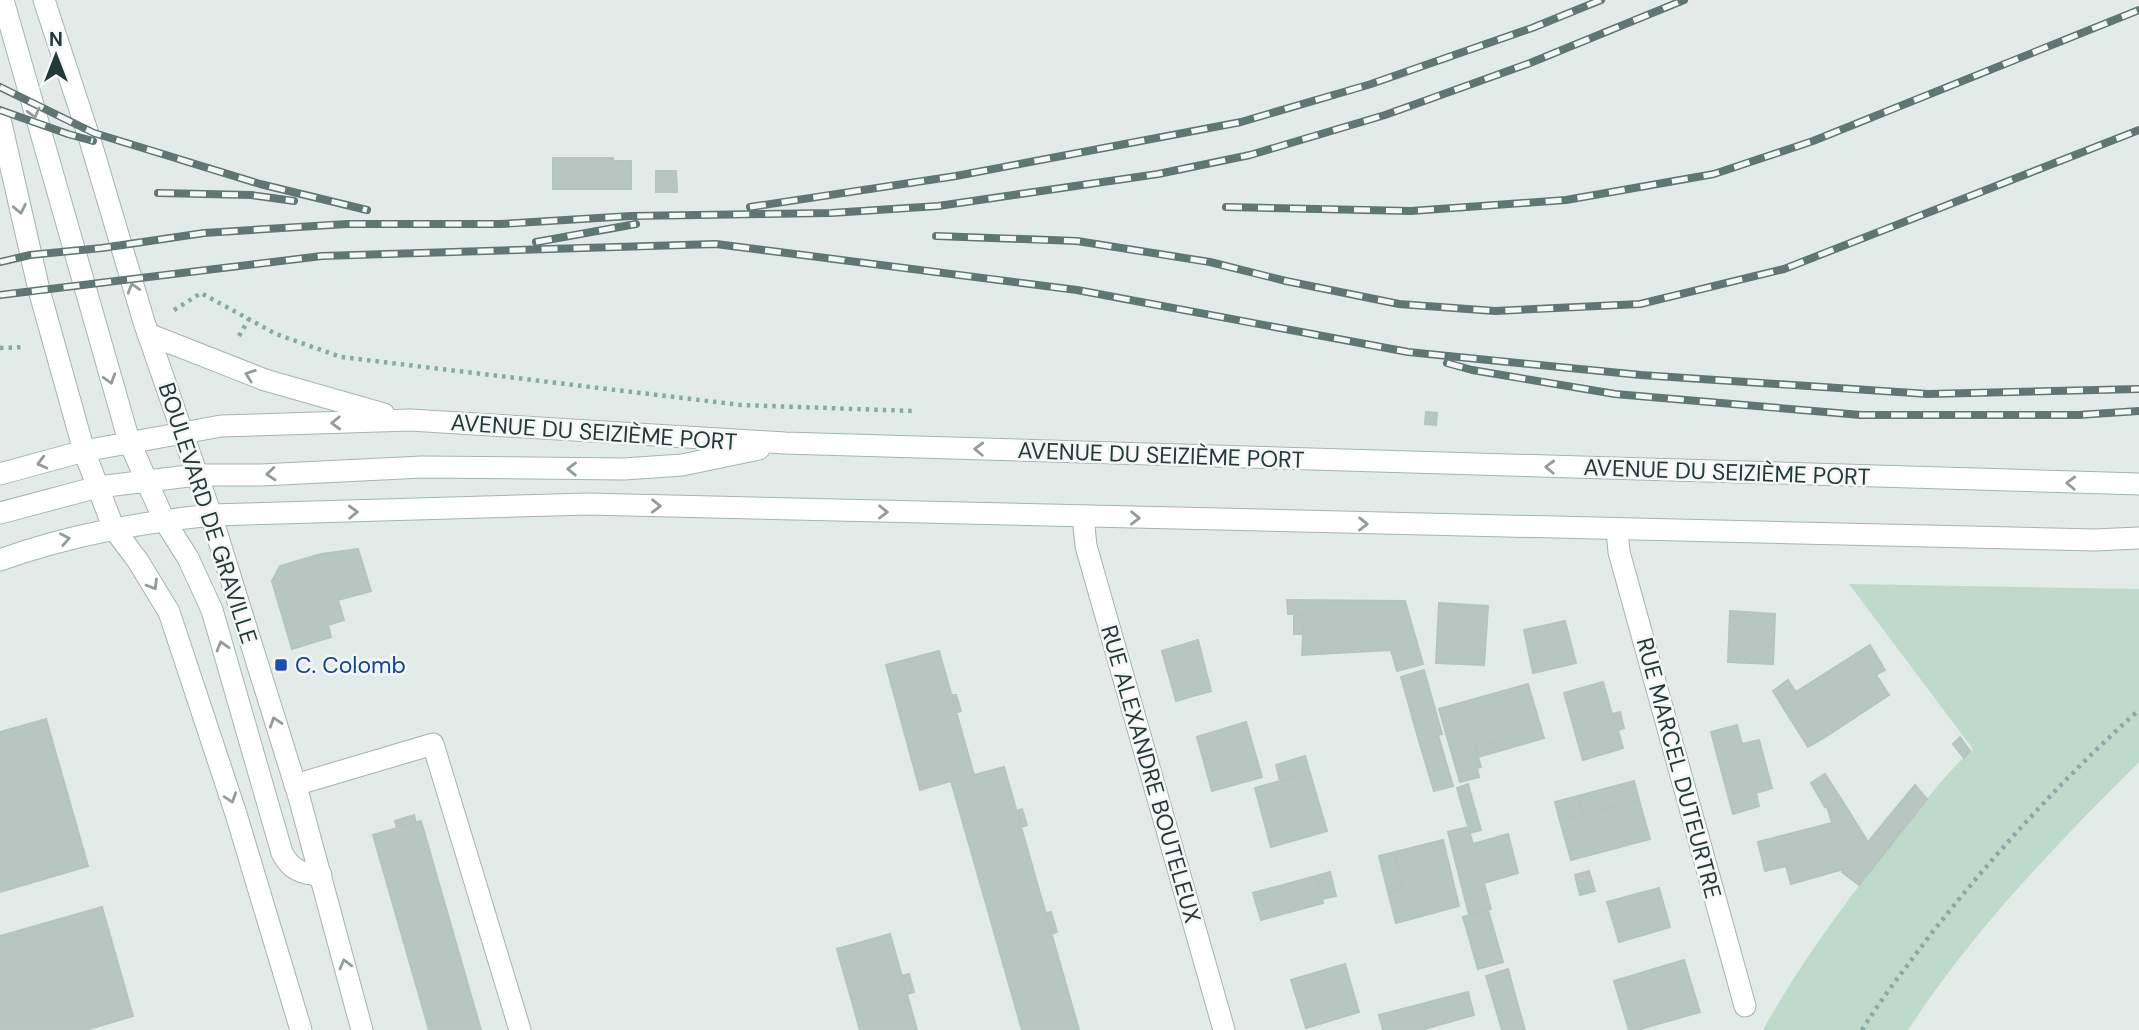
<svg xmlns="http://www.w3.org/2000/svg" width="2139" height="1030" font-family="'DM Sans',sans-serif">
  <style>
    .green { fill: #bedaca }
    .building { fill: #b8c6c2; stroke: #b6c4c0; stroke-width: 2 }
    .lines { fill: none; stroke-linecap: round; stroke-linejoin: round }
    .service-casing { stroke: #a6b2b0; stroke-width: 23 }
    .minor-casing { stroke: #a6b2b0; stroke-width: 23 }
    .tertiary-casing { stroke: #a6b2b0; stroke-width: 23 }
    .secondary-casing { stroke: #a2b6b2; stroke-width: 23 }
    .path { stroke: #86aba6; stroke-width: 4.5; stroke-dasharray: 3.5 5; stroke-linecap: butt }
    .service { stroke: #fff; stroke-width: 21 }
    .minor { stroke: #fff; stroke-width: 21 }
    .tertiary { stroke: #fff; stroke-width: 21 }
    .secondary { stroke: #fff; stroke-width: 21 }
    .rail-casing { stroke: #5f7673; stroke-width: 8 }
    .rail { stroke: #f3f8f6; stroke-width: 5; stroke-dasharray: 16; stroke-linecap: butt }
    .oneway { stroke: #929c9c }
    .transit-dot { fill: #1a4fb4; stroke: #f3f8f6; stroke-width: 2.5 }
    .labels { text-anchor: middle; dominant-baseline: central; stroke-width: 5; stroke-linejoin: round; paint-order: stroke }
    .street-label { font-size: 23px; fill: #243a38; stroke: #f3f8f6 }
    .transit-label { font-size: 23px; fill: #164399; stroke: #f3f8f6; text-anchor: start }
  </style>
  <rect width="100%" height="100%" fill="#e3ebe9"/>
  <path class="green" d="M1849,584L2139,589V762C2054,847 1974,929 1908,1030H1763C1802,960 1849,897 1899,835C1922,805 1945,774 1973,749Z"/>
  <path class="building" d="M553,158H613V161H631V189H553Z
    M656,171H676L677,192H656Z
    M1426,412L1437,413L1436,425L1425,424Z
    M358,549L371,591L338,600L344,620L328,625L331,637L292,649L272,581L280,566L321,554Z
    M1287,600L1405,601L1423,664L1397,671L1391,650L1302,655L1304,614H1288Z
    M1439,603L1488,606L1484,665L1436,663Z
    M1730,611L1775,614L1773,664L1728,662Z
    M1294,614H1304L1303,634H1294Z
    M1565,621L1576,663L1533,673L1524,630Z
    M1198,640L1211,691L1176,701L1162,651Z
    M1870,645L1885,670L1876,675L1889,695L1825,737L1796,692Z
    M939,651L974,775L1004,767L1079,1030H1022L951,781L920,790L886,665Z
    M1424,670L1442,734L1419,741L1401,677Z
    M1788,680L1825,737L1808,747L1773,691Z
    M1603,682L1612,714L1620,712L1624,728L1618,730L1623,748L1583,760L1564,693Z
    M1528,684L1544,738L1499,751L1496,741L1475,747L1481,767L1477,768L1479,777L1460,782L1439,709Z
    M951,695H956L961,711L956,713Z
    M46,719L88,866L0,892V732Z
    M1246,722L1262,777L1212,791L1197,737Z
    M1737,725L1742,744L1759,740L1772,788L1756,793L1759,806L1733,814L1711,732Z
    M1438,735L1453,786L1434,791L1419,741Z
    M1960,737L1970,751L1964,758L1953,744Z
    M1496,741L1499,751L1478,757L1475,747Z
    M1305,756L1310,773L1280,781L1276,765Z
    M1310,773L1327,831L1271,847L1255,788Z
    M1825,774L1843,802L1825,807L1811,783Z
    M1634,781L1639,800L1584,814L1578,796Z
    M1468,784L1481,830L1470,833L1457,788Z
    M1915,785L1927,799L1859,885L1842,872L1844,869L1791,884L1786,866L1765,871L1758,842L1832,823L1827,807L1843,802L1868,842Z
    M1578,796L1584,814L1560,821L1555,802Z
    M1639,800L1650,839L1571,860L1560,821Z
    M1022,809L1027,825L1021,827L1017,811Z
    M414,815L416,823L397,828L395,821Z
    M421,821L481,1030H429L373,835Z
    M1468,827L1473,844L1508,834L1518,873L1484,883L1491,909L1469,915L1448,832Z
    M1443,840L1459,906L1396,923L1388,892L1403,888L1395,852Z
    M1395,852L1403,888L1388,892L1379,856Z
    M1589,871L1595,891L1580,895L1575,875Z
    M1330,872L1336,896L1322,899L1316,876Z
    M1316,876L1323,903L1261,920L1253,893Z
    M1659,888L1670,927L1619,942L1607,902Z
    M102,907L133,1016L86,1030H0V936Z
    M1488,910L1503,962L1478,969L1463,917Z
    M1051,912L1057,932L1052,934L1046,913Z
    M890,934L917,1030H860L837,949Z
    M1684,960L1700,1012L1637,1030H1629L1614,981Z
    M1345,964L1359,1012L1306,1028L1291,980Z
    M1508,969L1515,995L1525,1030H1502L1486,976Z
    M909,974L914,992L907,994L902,976Z
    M1468,992L1474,1015L1421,1030H1383L1379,1015Z"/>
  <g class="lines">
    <defs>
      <path id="service" d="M1617,530L1619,552L1745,1006
        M295,785L433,744L520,1030"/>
      <path id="minor" d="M211,515L299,797L362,1030
        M1083,517L1086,546L1224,1030
        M114,529L138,561L169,612L236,814L301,1030"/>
      <path id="tertiary" d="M44,0L90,140L144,322L211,515
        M0,119L39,290L84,451L114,529"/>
      <path id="secondary" d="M3,0L129,441L164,520L188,558L212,610L282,853C291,870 302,874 321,875
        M148,334L265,380L384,414
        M0,474L84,451L221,426L410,420L785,443L2139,484
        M0,513L98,487L197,475H261L422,467L624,469L682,465L759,449
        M0,560C69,535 138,523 211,515L588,504L2095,540L2139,538"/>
    </defs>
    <use href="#service" class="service-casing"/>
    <use href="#minor" class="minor-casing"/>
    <use href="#tertiary" class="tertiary-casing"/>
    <use href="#secondary" class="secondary-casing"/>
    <path class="path" d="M174,310L201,293L276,334L341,357L741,405L913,411
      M239,336L249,319
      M0,348L24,347
      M1862,1030C1883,996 1907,966 1931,934C1994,854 2063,778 2139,710"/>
    <use href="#service" class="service"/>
    <use href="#minor" class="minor"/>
    <use href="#tertiary" class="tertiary"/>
    <use href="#secondary" class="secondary"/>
    <defs>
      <path id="rail" d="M0,87L94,133L260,184L367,210
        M0,110L68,134L93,141
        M158,193L251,195L294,201
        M750,207L956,176L1241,122L1371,84L1532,28L1601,0
        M1226,207L1411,211L1566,200L1714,174L1813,141L2139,10
        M936,236L1077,241L1210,262L1286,281L1399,304L1495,311L1640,304L1784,269L2139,130
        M536,242L636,224
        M0,262L30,255L102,248L204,233L347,224H500L631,216L831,213L938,206L1158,174L1250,155L1385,115L1530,63L1684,0
        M0,295L322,256L716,244L1077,290L1408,352L1641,375L1928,394L2139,389
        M1447,363L1472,370L1615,394L1861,415H2078L2139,411"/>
    </defs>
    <use href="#rail" class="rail-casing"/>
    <use href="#rail" class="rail"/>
  </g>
  <defs><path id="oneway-chevron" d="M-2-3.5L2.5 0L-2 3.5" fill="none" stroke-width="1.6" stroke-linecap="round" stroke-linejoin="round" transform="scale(1.75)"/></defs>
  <g class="oneway">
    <use href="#oneway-chevron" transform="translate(34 113) rotate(74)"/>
    <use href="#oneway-chevron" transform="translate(20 209) rotate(78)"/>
    <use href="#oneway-chevron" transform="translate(133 288) rotate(-107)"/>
    <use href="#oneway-chevron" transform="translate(250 375) rotate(-160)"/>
    <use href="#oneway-chevron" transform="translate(110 379) rotate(73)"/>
    <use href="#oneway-chevron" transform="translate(336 423) rotate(178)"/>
    <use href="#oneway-chevron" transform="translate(979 449) rotate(-178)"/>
    <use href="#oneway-chevron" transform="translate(42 463) rotate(165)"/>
    <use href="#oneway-chevron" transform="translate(1550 467) rotate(-178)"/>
    <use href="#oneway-chevron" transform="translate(572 469) rotate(-179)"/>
    <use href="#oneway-chevron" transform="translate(271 474) rotate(175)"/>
    <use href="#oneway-chevron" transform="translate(2071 483) rotate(-178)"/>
    <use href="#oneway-chevron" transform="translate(656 506) rotate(1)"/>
    <use href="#oneway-chevron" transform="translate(353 512) rotate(-2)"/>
    <use href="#oneway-chevron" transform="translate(883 512) rotate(1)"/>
    <use href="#oneway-chevron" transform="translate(1135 518) rotate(1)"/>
    <use href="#oneway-chevron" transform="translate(1363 524) rotate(1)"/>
    <use href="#oneway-chevron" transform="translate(65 539) rotate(-11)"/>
    <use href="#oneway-chevron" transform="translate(153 585) rotate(59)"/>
    <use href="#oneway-chevron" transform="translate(222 646) rotate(-106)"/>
    <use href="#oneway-chevron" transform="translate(275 722) rotate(-108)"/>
    <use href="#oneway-chevron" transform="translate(231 798) rotate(71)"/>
    <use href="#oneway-chevron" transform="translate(345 964) rotate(-105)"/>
  </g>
  <rect class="transit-dot" x="274" y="658" width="14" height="14" rx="3.5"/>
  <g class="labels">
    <g class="street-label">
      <text transform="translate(594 432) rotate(4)">AVENUE DU SEIZIÈME PORT</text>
      <text transform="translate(1161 455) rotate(2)">AVENUE DU SEIZIÈME PORT</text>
      <text transform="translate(1727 472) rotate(2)">AVENUE DU SEIZIÈME PORT</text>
      <text transform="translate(208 513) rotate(72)">BOULEVARD DE GRAVILLE</text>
      <text transform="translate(1679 768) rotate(75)">RUE MARCEL DUTEURTRE</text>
      <text transform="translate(1151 774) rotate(74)">RUE ALEXANDRE BOUTELEUX</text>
    </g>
    <g class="transit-label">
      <text x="295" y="665">C. Colomb</text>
    </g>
  </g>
  <g transform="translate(56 56)" stroke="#f3f8f6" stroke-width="5" paint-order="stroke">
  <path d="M0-5L12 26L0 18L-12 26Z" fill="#243a38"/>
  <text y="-10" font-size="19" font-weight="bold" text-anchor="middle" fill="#243a38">N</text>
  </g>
</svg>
